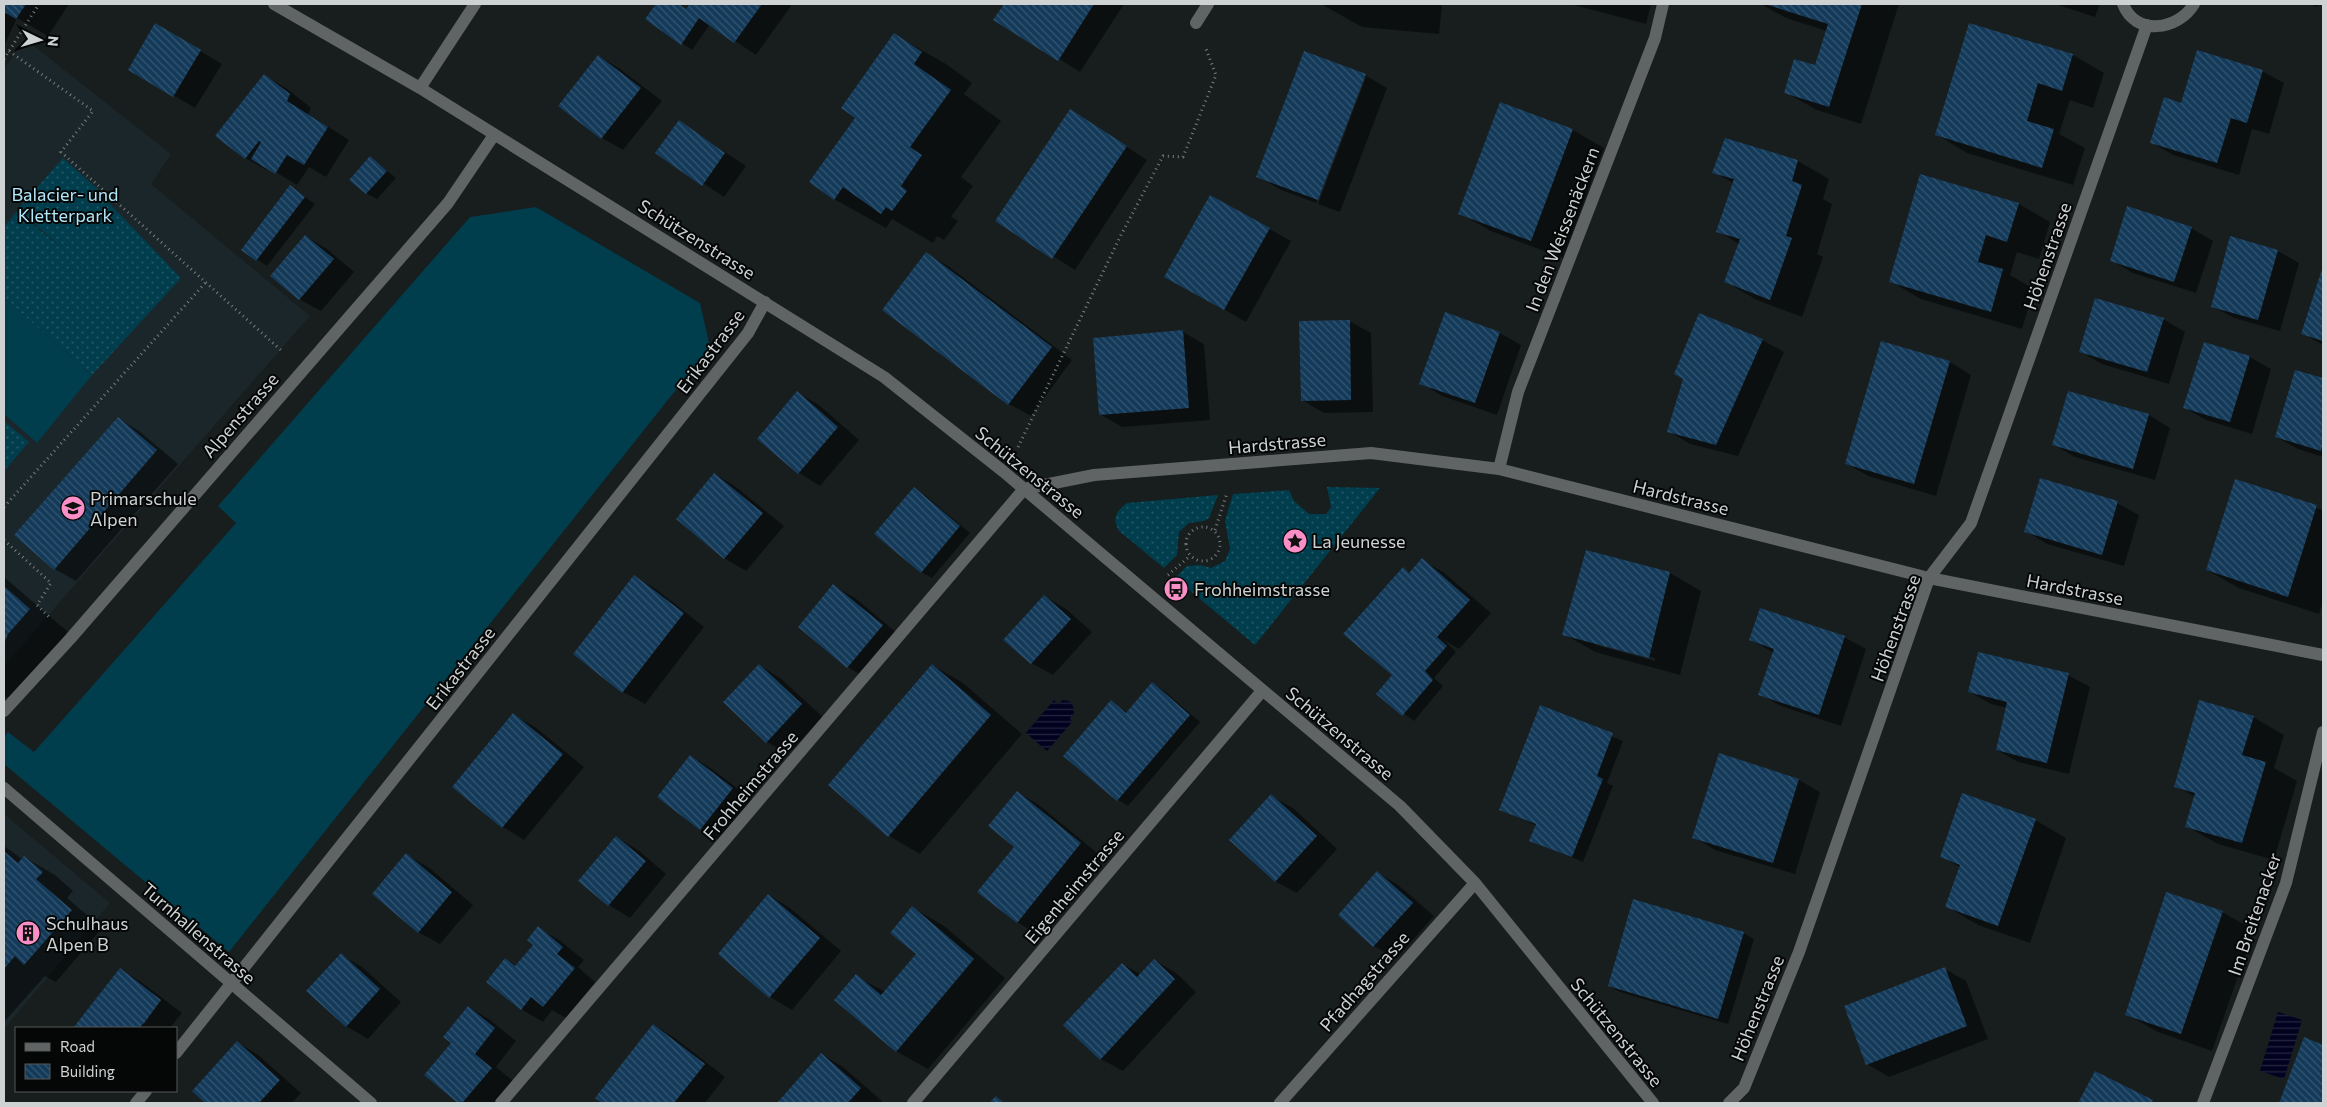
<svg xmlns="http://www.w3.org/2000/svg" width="2327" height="1107" font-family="Commissioner,sans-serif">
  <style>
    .built { fill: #1b262a }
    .grass { fill: url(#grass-dots) }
    .garden { fill: #003d4d }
    .water { fill: url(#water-rules) }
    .shadow { fill: #0007; fill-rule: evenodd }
    .building { fill: url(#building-back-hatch) }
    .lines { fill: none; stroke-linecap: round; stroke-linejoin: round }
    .path { stroke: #797d7e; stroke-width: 3; stroke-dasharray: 1 4; stroke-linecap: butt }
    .minor { stroke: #616464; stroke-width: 12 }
    .labels { text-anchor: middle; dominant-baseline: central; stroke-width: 4; stroke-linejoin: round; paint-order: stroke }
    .park-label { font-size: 18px; fill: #b2e6f9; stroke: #050707 }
    .street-label { font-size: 18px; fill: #cfd2d3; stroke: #050707 }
    .poi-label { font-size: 18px; fill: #cfd2d3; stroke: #050707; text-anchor: start }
  </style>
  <defs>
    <pattern id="grass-dots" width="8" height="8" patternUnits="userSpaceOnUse" patternTransform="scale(1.25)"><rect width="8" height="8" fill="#003d4d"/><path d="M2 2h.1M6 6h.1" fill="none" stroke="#245866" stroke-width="1.8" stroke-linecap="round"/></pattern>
    <pattern id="water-rules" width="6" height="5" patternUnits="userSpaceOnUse" patternTransform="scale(1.25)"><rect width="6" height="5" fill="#02011f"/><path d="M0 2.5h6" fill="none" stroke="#26253f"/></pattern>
    <pattern id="building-back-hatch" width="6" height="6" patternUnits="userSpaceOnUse" patternTransform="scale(1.25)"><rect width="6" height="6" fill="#143a5a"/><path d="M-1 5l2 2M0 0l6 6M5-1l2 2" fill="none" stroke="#355671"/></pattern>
  </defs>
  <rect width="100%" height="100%" fill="#181d1e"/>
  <path class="built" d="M25,39L171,154L151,184L310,316L4,666V69Z
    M4,814L110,903L4,1029Z"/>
  <path class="grass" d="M63,158L111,201L109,203L181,278L92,375L4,298V227L17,211L65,251L18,209Z
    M4,421L29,442L4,471Z
    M1327,487L1380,488L1255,645L1175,578L1187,566L1201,565L1211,568L1225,561L1230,549L1225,521L1233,494L1289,490L1294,501L1309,514H1326L1331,507Z
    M1218,495L1209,518L1204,521L1189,523L1179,532L1177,555L1164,568L1119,531C1112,519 1116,511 1127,503Z"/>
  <path class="garden" d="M536,207L700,303L710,347L229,952L4,764V737L8,732L34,752L236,523L218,506L470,217Z
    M4,298L92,375L37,443L4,414Z"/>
  <path class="water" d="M1054,700L1058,704L1063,700L1069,701L1073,706L1074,713L1070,718L1072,722L1047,751L1026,733Z
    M2278,1012L2302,1020L2284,1079L2260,1071Z"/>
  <path class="shadow" d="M4,4H69L48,36L17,18L4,46Z
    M657,4H680L687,10L692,4H789L791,6L756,55L710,24L692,50L647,19Z
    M1005,4H1124L1080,72L995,19Z
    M1321,4H1442L1439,34L1362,27Z
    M1570,4H1651L1646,24Z
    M1761,4H1899L1861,124L1817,110L1785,92L1816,67L1827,31L1786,18Z
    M2055,4H2100L2095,17Z
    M2309,4H2319L2318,7Z
    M1970,24L2073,55L2104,73L2093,108L2070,100L2059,134L2085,148L2073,185L1967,153L1936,134Z
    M895,35L946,64L972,83L964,94L1001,121L961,177L973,186L951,217L958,221L944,240L937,236L933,243L892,219L886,228L834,199L856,118Z
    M177,37L222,64L195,108L129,69Z
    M1305,53L1365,75L1387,88L1340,212L1318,204L1366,77H1363L1316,203L1279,189L1258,176Z
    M599,56L620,69L662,101L623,150L602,138Z
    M2262,71L2284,83L2269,134L2252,129L2239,175L2173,155L2151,142Z
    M265,76L286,88L311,108L308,114L349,140L326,177L309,167L297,185L269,168L267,170L245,158Z
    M1500,103L1573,130L1604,148L1563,258L1491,231L1459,213Z
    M1070,110L1147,160L1075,270L997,221Z
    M679,122L746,166L724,197L657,153Z
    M1726,139L1798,161L1829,179L1823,199L1832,204L1817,254L1823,257L1802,317L1757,300L1726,282L1739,244L1718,231L1733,183L1714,172Z
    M371,158L396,178L377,199L366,193Z
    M291,187L315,204L267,266L243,250Z
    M1210,196L1291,241L1246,322L1166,276Z
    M2019,204L2050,222L2039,259L2017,252L2010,275L2034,289L2022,329L1921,299L1890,281Z
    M2191,228L2213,241L2196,293L2133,273L2111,260Z
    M305,236L327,249L354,272L321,311L299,299Z
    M2278,251L2299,263L2280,331L2234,318L2212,306Z
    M927,254L948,266L1072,360L1031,416L1009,404L884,310Z
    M2323,269V345L2302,333Z
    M1445,314L1500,333L1521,345L1497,415L1442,396L1421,383Z
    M2163,319L2185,332L2169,384L2102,364L2081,352Z
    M1349,321L1371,333L1373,412L1324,413L1302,400Z
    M1183,332L1204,344L1210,420L1122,427L1100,414Z
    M1762,340L1784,352L1738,456L1690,444L1668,431Z
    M1882,342L1950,362L1971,375L1936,496L1868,476L1846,463Z
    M2204,343L2250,357L2271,369L2252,434L2206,420L2185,408Z
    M2296,371L2323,379V457L2298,449L2276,437Z
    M798,393L819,405L859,440L820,486L799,473L758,439Z
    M2149,415L2170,428L2155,480L2075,457L2054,445Z
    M118,418L139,431L178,464L76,581L55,569Z
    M715,474L736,487L784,526L746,571L724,558Z
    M2236,481L2323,510V601L2319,614L2239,588L2207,570Z
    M914,489L925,495L970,533L932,578L921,572Z
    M2117,503L2139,515L2124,566L2047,544L2026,531Z
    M1422,560L1443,572L1491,613L1459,649L1444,640L1456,652L1434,678L1443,686L1414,721L1378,694L1393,675L1345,634L1381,591L1386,593L1383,589L1403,569L1410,573Z
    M1670,573L1701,591L1680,675L1595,652L1564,634ZM1596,643L1655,658V661L1596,645Z
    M634,576L656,589L704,627L645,704L623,692L575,654Z
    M4,577L68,632L11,700L4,696Z
    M834,586L855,598L903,638L869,680L848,667L800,626Z
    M1044,596L1066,609L1092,632L1053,675L1031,663Z
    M1844,637L1866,649L1841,726L1781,706L1760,694L1774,653L1751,640Z
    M759,665L780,678L823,717L788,754L767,742Z
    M932,665L963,683L1022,734L920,854L889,836Z
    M2068,675L2090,687L2069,774L2018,762L1997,750L2007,708L1991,704L1970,692Z
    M1152,684L1163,690L1200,722L1128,806L1118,800L1065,756L1111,702L1128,713Z
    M1540,707L1623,741L1607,783L1613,786L1583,862L1531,840L1537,826L1500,809Z
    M513,715L535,727L584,767L524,840L503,827L454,787Z
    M2253,717L2284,735L2274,768L2297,781L2274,860L2218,844L2186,826L2195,797L2176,786Z
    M691,756L712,769L754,801L722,842L701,829L659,797Z
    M1799,780L1820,792L1795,874L1715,850L1694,837Z
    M1017,792L1039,805L1102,857L1039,935L1017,922Z
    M1271,796L1293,808L1337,849L1297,893L1275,881Z
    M2035,820L2066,838L2030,943L1978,925L1947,907L1960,867L1942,857Z
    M616,837L638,850L666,874L630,918L609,905L580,881Z
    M4,846L22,859L24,857L55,875L73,891L67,898L102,928L56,982L45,976L4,1022Z
    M407,855L428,867L473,905L440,944L418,932Z
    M1377,872L1398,885L1434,916L1396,959L1374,946L1339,915Z
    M769,895L790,908L841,951L792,1010L770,997L719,954Z
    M913,908L944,926L1005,978L928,1069L896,1051L856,976L885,992L917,954Z
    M2222,912L2254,930L2212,1051L2158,1032L2126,1014Z
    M538,928L559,940L584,960L578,967L595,982L566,1018L552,1010L543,1022L521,1009L505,960L517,966L534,945Z
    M1743,933L1754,939L1728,1024L1620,992L1609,986Z
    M341,955L362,967L401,1002L368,1039L346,1026Z
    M1154,960L1176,973L1196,992L1123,1071L1101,1059L1065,1025L1123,964L1141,975Z
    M120,969L141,982L182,1013L170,1028H74Z
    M1945,969L1966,981L1988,1039L1889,1077L1867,1064Z
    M469,1007L490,1020L516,1041L496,1067L513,1081L494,1103H460L426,1075L452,1043Z
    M654,1025L675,1038L725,1077L705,1103H604L597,1098Z
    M2305,1039L2323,1046V1103H2281Z
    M237,1042L258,1055L301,1093L292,1103H207L193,1090Z
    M821,1054L843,1067L882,1101L880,1103H779Z
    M2096,1072L2156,1103H2079Z"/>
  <path class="building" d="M4,4H26L16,19L4,12Z
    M656,4H679L686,9L690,4H762L734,43L699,18L681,45L645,19Z
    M1004,4H1094L1058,61L993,20Z
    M1765,4H1862L1829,107L1784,93L1794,59L1815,65L1828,24Z
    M155,23L201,50L173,97L128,70Z
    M1969,23L2073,54L2062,91L2038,83L2027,121L2054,129L2042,168L1935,135Z
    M894,33L922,52L914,64L951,90L910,147L922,155L901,186L907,191L892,211L886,207L881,214L843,187L834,200L809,182L855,118L841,108Z
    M2197,50L2263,70L2247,123L2231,118L2217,163L2150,143L2164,97L2181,103Z
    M1304,51L1366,74L1318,200L1256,177Z
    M598,55L641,88L601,139L558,106Z
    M264,74L290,94L287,101L328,127L304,165L287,155L275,174L251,159L261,142L259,141L245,159L215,136Z
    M1500,102L1573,129L1531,241L1458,214Z
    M1070,109L1127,146L1052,259L995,221Z
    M679,120L725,153L702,186L655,153Z
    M1725,138L1798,160L1792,181L1802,185L1786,236L1792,238L1770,300L1724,282L1740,239L1716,232L1734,179L1712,173Z
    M370,156L387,171L366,194L349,180Z
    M1920,174L2019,203L2007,242L1986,235L1978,262L2003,269L1991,312L1889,282Z
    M290,185L305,197L256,261L241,250Z
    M1210,195L1270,228L1224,310L1164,277Z
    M2127,206L2192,227L2174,282L2110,261Z
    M305,235L334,259L299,300L270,276Z
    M2230,236L2278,250L2258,320L2211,307Z
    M926,252L1052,347L1008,405L882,310Z
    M2323,266V341L2301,334Z
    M2095,298L2164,318L2147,372L2079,352Z
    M1445,312L1500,332L1475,403L1419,384Z
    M1699,313L1763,339L1716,445L1667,432L1683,379L1674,374Z
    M1350,320L1351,400L1301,401L1299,321Z
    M1183,330L1189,408L1099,415L1093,338Z
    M1881,341L1950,361L1914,484L1845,464Z
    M2204,342L2250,356L2230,422L2183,408Z
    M2295,370L2323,378V445L2321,451L2275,437Z
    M797,391L838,427L798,474L757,439Z
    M2068,391L2149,414L2133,469L2052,445Z
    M118,417L157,450L54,570L14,535Z
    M714,473L763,513L724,559L676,519Z
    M2040,478L2118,501L2102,555L2024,532Z
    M2235,479L2317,505L2288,597L2206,570Z
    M914,487L960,526L921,573L874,534Z
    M1586,550L1670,572L1649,658L1562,635Z
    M1422,558L1470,600L1437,637L1447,646L1425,671L1433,680L1402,716L1376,694L1392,675L1343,634L1403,567L1409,573Z
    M634,575L684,613L622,693L573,654Z
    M833,584L883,625L847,668L798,627Z
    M4,586L30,609L8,634L4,644Z
    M1044,595L1071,619L1031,664L1003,640Z
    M1760,608L1845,636L1819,715L1758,695L1774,649L1749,640Z
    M1978,652L2069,673L2047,763L1996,750L2007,702L1968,692Z
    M759,664L802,704L766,743L723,702Z
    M932,664L991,715L888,837L828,785Z
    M1152,682L1190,715L1117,801L1063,756L1111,700L1126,713Z
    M2199,700L2254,716L2242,755L2266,762L2242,843L2185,827L2195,793L2174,787Z
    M1540,705L1613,733L1597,776L1603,779L1572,857L1529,841L1536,824L1499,810Z
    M513,713L563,754L502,828L452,787Z
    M1719,753L1799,779L1773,863L1692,838Z
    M690,755L733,788L700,830L657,797Z
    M1017,791L1081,843L1017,923L977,892L1014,847L988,826Z
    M1962,793L2036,819L1998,926L1945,907L1960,865L1940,857Z
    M1271,794L1317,836L1275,882L1229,840Z
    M616,836L646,861L608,906L578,881Z
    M4,851L18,863L24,856L43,872L36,879L72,910L24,965L15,956L4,969Z
    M406,853L452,892L418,933L372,894Z
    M1377,871L1413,903L1373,947L1338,915Z
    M2166,892L2223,911L2181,1034L2125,1015Z
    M768,894L820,938L769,998L718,954Z
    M1633,899L1744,932L1718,1019L1608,986Z
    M912,906L974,959L896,1052L834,1000L856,974L881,995L916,954L890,933Z
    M538,926L563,947L557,954L575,968L543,1007L531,997L521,1010L486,982L505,958L515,966L533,945L527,940Z
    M341,953L380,989L346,1027L306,991Z
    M1154,959L1175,979L1100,1060L1063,1025L1122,963L1137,977Z
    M1945,967L1967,1026L1866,1065L1844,1006Z
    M120,968L161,1000L145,1022L139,1028H73Z
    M468,1006L495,1028L475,1054L492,1068L462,1103H458L424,1075L451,1043L443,1037Z
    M653,1024L705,1064L674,1103H602L595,1098Z
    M2304,1037L2323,1045V1103H2279Z
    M237,1041L280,1080L259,1103H205L192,1091Z
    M821,1053L861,1088L848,1103H777Z
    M2095,1071L2153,1100L2152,1103H2078Z
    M996,1096L1004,1103H989Z"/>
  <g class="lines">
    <path class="path" d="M9,51L93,111L61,152L283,352
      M4,59L39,4
      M1018,447L1121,235L1163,156L1183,157L1216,75L1206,49
      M4,507L207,281
      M1186 544a17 17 0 1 1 34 0a17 17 0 1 1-34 0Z
      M1215,530L1227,493
      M4,540L51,583L37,605L50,618
      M1168,575L1190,556"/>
    <path class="minor" d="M274,4L420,88L884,377L1004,472L1400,806L1475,883L1653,1103
      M2123,4C2135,36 2178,31 2194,4
      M1196,23L1208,4
      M420,88L475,4
      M1499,469L1518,392L1655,38L1663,4
      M1024,489L1094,475L1371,453L1499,469L1929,578L2323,655
      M4,711L70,639L448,203L494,135
      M4,788L371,1103
      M176,1053L748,333L765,302
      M136,1103L146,1091
      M501,1103L1024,489
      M913,1103L1262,691
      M1280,1103L1475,883
      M1729,1103L1744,1088L1799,952L1929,578L1971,523L2147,25
      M2203,1103L2286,883L2323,732"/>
  </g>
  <defs>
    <symbol id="school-disc" viewBox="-11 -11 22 22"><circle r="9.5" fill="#fa8fc8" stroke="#050707"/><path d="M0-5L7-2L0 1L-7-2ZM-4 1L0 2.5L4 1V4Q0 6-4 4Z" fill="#111"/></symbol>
    <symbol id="sight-disc" viewBox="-11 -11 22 22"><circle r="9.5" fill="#fa8fc8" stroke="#050707"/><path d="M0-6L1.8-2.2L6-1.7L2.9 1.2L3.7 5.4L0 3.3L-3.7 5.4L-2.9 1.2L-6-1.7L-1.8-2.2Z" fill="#111"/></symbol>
    <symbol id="bus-disc" viewBox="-11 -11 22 22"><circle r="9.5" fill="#fa8fc8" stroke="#050707"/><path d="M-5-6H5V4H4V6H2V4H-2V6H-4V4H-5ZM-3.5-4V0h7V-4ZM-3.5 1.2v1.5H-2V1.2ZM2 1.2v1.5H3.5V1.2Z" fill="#111"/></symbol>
    <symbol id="building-disc" viewBox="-11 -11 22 22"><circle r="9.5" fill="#fa8fc8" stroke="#050707"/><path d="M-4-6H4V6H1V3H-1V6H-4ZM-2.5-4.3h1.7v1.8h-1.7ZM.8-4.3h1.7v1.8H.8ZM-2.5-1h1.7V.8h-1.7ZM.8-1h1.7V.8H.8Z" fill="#111"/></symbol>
  </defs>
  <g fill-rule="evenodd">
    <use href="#school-disc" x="59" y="494" width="28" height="28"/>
    <use href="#sight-disc" x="1281" y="527" width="28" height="28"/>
    <use href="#bus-disc" x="1162" y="575" width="28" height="28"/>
    <use href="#building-disc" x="14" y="919" width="28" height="28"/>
  </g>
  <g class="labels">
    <g class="park-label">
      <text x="65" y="194">Balacier- und<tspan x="65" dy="21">Kletterpark</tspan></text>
    </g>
    <g class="street-label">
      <text transform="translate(1562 229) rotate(-69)">In den Weissenäckern</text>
      <text transform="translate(697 239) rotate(32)">Schützenstrasse</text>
      <text transform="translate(2047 256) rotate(-71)">Höhenstrasse</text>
      <text transform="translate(710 351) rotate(-53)">Erikastrasse</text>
      <text transform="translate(240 415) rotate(-49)">Alpenstrasse</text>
      <text transform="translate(1277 443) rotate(-5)">Hardstrasse</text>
      <text transform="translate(1030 472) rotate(39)">Schützenstrasse</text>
      <text transform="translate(1681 497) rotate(14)">Hardstrasse</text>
      <text transform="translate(2075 589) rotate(11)">Hardstrasse</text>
      <text transform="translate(1895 628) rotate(-70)">Höhenstrasse</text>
      <text transform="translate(460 668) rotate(-52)">Erikastrasse</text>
      <text transform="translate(1340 733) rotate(40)">Schützenstrasse</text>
      <text transform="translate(750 785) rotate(-50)">Frohheimstrasse</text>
      <text transform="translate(1074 886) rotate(-50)">Eigenheimstrasse</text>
      <text transform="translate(2254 914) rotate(-71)">Im Breitenacker</text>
      <text transform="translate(199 933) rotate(41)">Turnhallenstrasse</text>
      <text transform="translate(1364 981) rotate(-49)">Pfadhagstrasse</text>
      <text transform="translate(1757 1008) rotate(-68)">Höhenstrasse</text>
      <text transform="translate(1617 1032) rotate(51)">Schützenstrasse</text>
    </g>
    <g class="poi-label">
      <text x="90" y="498">Primarschule<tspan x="90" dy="21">Alpen</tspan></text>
      <text x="1312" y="541">La Jeunesse</text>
      <text x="1194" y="589">Frohheimstrasse</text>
      <text x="46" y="923">Schulhaus<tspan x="46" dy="21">Alpen B</tspan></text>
    </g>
  </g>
  <rect width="2327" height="1107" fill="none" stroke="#cfd2d3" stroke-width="10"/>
  <rect x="15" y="1027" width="162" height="65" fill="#050707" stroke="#565859"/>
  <rect x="25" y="1043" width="25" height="8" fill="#616464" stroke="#565859"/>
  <text x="60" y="1052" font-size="15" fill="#cfd2d3">Road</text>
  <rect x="25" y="1064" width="25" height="15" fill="url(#building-back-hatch)" stroke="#565859"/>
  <text x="60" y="1077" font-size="15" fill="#cfd2d3">Building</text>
  <g transform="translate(40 40) rotate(95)" stroke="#050707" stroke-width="4" paint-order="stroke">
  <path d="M0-4L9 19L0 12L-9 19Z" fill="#cfd2d3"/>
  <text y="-8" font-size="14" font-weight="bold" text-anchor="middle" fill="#cfd2d3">N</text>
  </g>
</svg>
